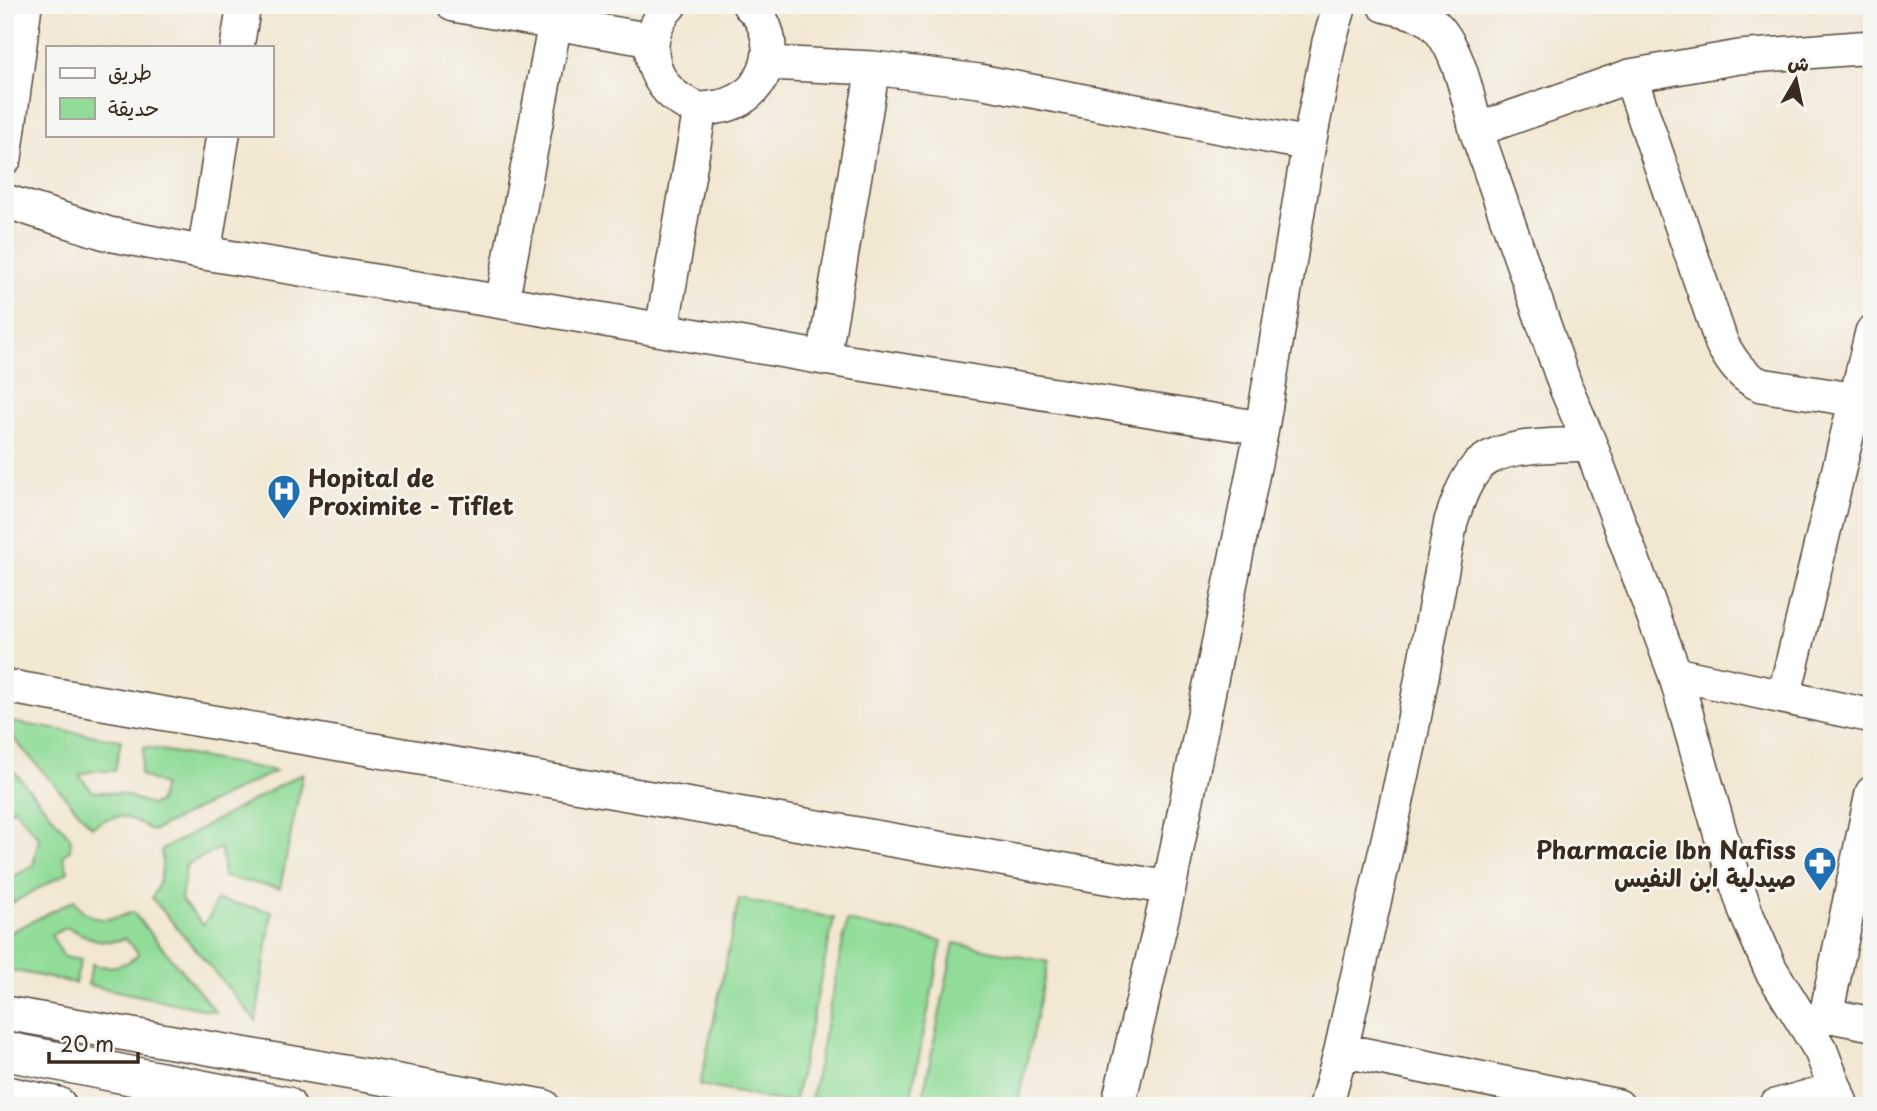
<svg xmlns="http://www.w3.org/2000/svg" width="1877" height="1111" font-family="'Playpen Sans','Playpen Sans Arabic',sans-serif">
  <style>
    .green { fill: #91dc98; stroke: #66835b; stroke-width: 2 }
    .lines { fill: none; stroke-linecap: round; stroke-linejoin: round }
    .minor-casing { stroke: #564639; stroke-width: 36 }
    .major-casing { stroke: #564639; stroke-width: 41 }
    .minor { stroke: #fff; stroke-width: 33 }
    .major { stroke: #fff; stroke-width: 38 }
    .labels { text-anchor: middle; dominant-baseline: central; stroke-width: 5; stroke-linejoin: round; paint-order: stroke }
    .poi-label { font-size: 24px; font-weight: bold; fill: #3b2a1e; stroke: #f6f6f2; text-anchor: start }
  </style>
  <rect width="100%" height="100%" fill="#f6f6f2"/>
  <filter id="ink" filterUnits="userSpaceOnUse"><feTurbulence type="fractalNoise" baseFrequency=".0143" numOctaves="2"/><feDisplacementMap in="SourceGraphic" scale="14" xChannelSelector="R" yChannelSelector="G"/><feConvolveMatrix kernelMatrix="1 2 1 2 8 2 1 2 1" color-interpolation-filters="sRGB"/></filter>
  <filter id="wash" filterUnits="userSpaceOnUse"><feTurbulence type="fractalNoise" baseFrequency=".00686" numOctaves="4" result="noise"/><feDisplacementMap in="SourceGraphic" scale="28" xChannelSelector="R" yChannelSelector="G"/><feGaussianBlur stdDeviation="1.57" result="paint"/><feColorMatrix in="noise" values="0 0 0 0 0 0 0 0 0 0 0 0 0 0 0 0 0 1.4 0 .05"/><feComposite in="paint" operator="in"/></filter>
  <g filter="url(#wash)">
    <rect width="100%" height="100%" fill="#f2e7d1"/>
    <path class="green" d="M5,721L121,740L115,771H93L79,775L92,791L123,794L151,805L159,802L163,785L140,775L144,747L276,771L152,831C129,816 117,810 92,827L5,729Z
      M5,761L71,838L70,850L63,856L68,872L5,907V881L33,866L39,838L13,807L5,819Z
      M303,773L280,888L223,877V861L220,848L186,865L181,900L203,925L211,914L216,900L272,911L256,1021L152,898C161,881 164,869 161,850Z
      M739,899L834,918L794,1104L700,1085Z
      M74,900C89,924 109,922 133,912L216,1012L88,985L92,964C109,970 126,966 139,954L125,938C105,947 84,936 67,927L51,935L64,957L81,960L75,983L5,969V935Z
      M847,921L942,941L909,1106H810Z
      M954,943L1048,962L1017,1106H921Z"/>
  </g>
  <g filter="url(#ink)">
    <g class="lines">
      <defs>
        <path id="minor" d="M454,5L651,40
          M670,5C637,40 651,93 697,108C703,110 711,108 718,107C746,103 766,81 769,53C770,36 763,16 749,5
          M1384,5C1397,9 1414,11 1426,18C1457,37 1468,97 1476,130L1566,388L1590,444L1675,674L1723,843L1747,915L1771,970L1821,1051L1842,1106
          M237,47L244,5
          M768,63L873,68L979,81L1309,144
          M1630,76L1722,344C1732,362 1742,377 1761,385L1857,400
          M1476,130L1630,76L1739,57L1872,47
          M5,158L25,5
          M5,201L109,234L204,253L502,302L824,358L1262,428
          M204,253L223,135
          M502,302L555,23
          M662,329L700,110
          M824,358L873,68
          M1675,674L1872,716
          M5,686L1169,888
          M1784,697L1872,332
          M5,1013L543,1106
          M1826,1015L1872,1024
          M1809,1030L1826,1015L1872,793
          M1341,1050L1618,1106
          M1118,1106L1169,888L1262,428L1309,144L1329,42L1340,5
          M1326,1106L1341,1050L1409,746L1451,521C1458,502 1463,484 1476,468C1498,442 1558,446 1590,444
          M1775,1106L1836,1089"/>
        <path id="major" d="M5,1051L286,1106
          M5,1095L57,1106"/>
      </defs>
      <use href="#minor" class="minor-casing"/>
      <use href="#major" class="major-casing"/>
      <use href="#minor" class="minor"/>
      <use href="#major" class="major"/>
    </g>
  </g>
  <defs>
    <symbol id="hospital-pin" viewBox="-11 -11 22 30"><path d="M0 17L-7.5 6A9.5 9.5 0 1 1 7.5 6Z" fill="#1f6fb2" stroke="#f6f6f2"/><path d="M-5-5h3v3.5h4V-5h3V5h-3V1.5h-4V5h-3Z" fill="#fff"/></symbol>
    <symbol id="pharmacy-pin" viewBox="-11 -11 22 30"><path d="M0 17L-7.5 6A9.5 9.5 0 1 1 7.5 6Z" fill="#1f6fb2" stroke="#f6f6f2"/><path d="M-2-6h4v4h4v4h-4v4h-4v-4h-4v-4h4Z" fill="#fff"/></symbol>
  </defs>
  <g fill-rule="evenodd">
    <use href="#hospital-pin" x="265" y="472" width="38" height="52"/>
    <use href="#pharmacy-pin" x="1801" y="844" width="38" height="52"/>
  </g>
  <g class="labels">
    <g class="poi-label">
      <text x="308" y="477">Hopital de<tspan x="308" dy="28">Proximite - Tiflet</tspan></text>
      <text x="1796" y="849" text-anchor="end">Pharmacie Ibn Nafiss<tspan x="1796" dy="28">صيدلية ابن النفيس</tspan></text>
    </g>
  </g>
  <rect width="1877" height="1111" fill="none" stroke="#f6f6f2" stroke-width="28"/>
  <rect x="46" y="46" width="228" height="91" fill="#f6f6f2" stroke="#aba49d" stroke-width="2"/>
  <rect x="60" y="68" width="35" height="10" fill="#ffffff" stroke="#aba49d" stroke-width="2"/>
  <text x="108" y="80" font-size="21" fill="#3b2a1e">طريق</text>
  <rect x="60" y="98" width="35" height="21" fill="#91dc98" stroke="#aba49d" stroke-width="2"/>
  <text x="108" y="116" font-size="21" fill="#3b2a1e">حديقة</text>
  <g transform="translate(1796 80) rotate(9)" stroke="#f6f6f2" stroke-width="5" paint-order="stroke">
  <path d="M0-5L12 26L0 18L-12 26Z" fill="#3b2a1e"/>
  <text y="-10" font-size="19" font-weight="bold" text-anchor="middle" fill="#3b2a1e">ش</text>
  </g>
  <path d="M49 1052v10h89v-10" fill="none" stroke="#3b2a1e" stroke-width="3.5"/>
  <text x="60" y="1052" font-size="21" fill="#3b2a1e" stroke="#f6f6f2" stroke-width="5" paint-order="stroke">20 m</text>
</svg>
